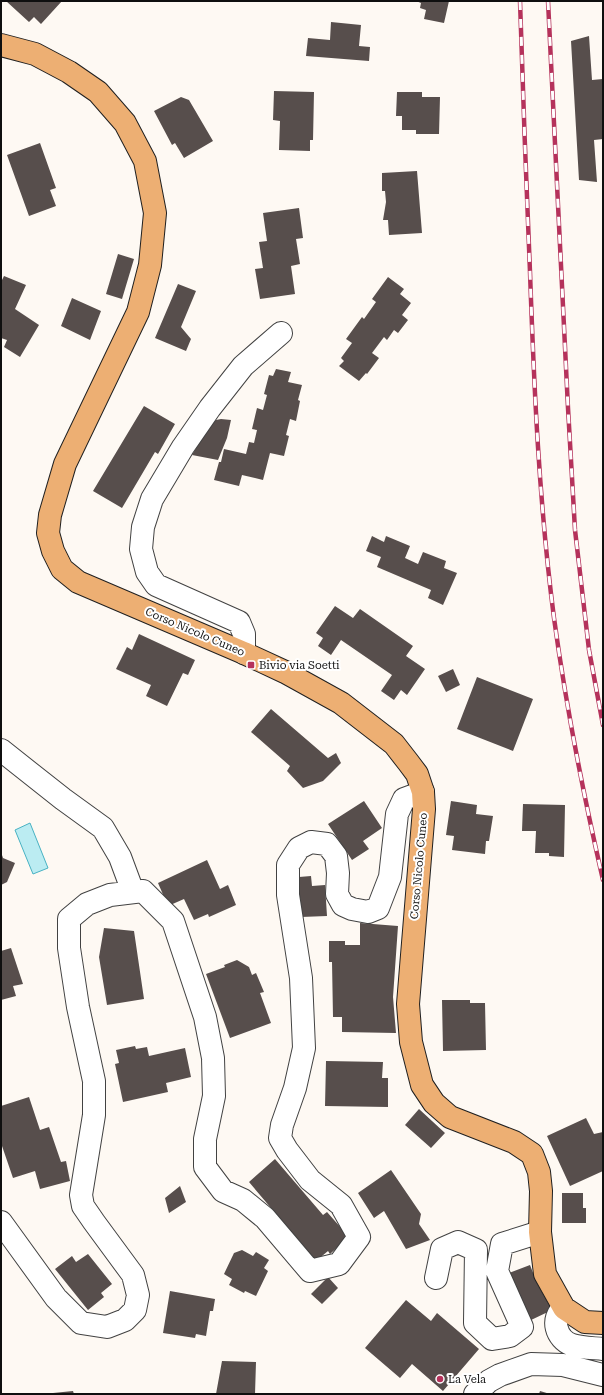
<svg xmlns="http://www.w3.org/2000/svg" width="604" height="1395" font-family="'Roboto Serif',serif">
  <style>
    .water { fill: #bbecf2; stroke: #48b2c3 }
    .building { fill: #574e4c }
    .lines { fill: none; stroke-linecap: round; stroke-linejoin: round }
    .minor-casing { stroke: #424242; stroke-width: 24 }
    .major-casing { stroke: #202020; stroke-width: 24 }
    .minor { stroke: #fff; stroke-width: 22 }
    .major { stroke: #edaf73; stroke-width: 22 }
    .rail-casing { stroke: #b5325b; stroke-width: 4.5 }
    .rail { stroke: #fff; stroke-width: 3; stroke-dasharray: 9; stroke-linecap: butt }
    .poi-dot { fill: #b5325b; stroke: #fff; stroke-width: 1.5 }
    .labels { text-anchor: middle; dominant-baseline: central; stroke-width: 4; stroke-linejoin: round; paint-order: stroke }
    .street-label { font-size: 11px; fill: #0f0f0f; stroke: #fff }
    .poi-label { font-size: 11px; fill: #0f0f0f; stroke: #fff; text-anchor: start }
  </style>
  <rect width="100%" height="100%" fill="#fef9f3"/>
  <path class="water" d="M30,823L48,868L33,874L15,830Z"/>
  <path class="building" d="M6,1H62L41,24L34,17L29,22Z
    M416,1H449L444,23L424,19L426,10L420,8L421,3Z
    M331,22L361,25L359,46L370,47L369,61L306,56L308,38L330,40Z
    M589,36L592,80L603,79V139L594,140L597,182L579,180L571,41Z
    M274,91L314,92L313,140H310V151L279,150L280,121L273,120Z
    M397,92H422V97H440L439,134H416V130H402V116H396Z
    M181,97L189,100L213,141L184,158L175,143L172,145L154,111Z
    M40,143L56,188L50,190L56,206L29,216L7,155Z
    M417,171L422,233L389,235L388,220H383L386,202L385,191H382V173Z
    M299,208L303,238L296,239L300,264L291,266L295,294L260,299L255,269L263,268L259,242L267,241L263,213Z
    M118,254L134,259L122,299L106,294Z
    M4,276L26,285L15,309L39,325L20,357L4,347L7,340L1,338V282Z
    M388,277L404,289L400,294L411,303L402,315L408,320L398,333L394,330L387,340L384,337L372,353L379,358L367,374L366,373L359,381L339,366L344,361L341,358L352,343L346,339L362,317L364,319L376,302L372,299Z
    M178,284L196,291L181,327L191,339L186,351L155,338Z
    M72,298L101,311L90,340L61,326Z
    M276,369L291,372L288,382L302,385L298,400L300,401L296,421L290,419L286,435L289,436L284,456L270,453L263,480L242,475L239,486L214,480L219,462H221L224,449L246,454L249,442L254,443L257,430L252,429L257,408L263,410L267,395L264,394L269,375L273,376Z
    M144,406L175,424L158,454L155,452L122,508L93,491Z
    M221,419L231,420L227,438L218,460L192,455L210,425L216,420Z
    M372,536L384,542L386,536L410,546L405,558L418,564L423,552L446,561L444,568L457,573L443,605L428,598L431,590L377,567L381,557L366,551Z
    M335,606L353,618L360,609L413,646L406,656L425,669L407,695L401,690L394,700L381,691L392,675L341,640L331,655L318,646L323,638L316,633Z
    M139,634L195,660L188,675L183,673L167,706L146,696L151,685L116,669L127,647L132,650Z
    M453,669L460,685L446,692L438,676Z
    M477,677L533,699L513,751L457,729Z
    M271,709L328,758L336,753L341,763L323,781L303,788L287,771L290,766L251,732Z
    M364,801L382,828L363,841L369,849L352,860L328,824Z
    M451,801L477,805L476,814L493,816L489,841H486L485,854L452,850L454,836L446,835Z
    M523,804L565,805L564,857L549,856V853H535L536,831H522Z
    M1,852L3,858L15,863L7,882L1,885Z
    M207,860L220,889L228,885L236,905L209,917L208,914L194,920L184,899L168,906L158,883Z
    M311,876L312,886L325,885L327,916L301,917L299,877Z
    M360,923L398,926L393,997L396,1033L342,1032V1017H333L332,962H329V941H345V945H360Z
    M104,928L134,931L144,999L107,1005L99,957Z
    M11,948L23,984L13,986L16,996L1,1000V951Z
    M237,960L249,967L252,975L256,973L264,992L260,993L271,1023L230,1038L206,974L225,967L224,965Z
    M442,1000H470V1003H485L486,1050L443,1051Z
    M135,1046L136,1049L147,1047L149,1056L185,1048L191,1077L166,1083L168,1092L123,1102L115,1064L119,1063L116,1050Z
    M326,1061L383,1062L382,1078H388V1107L325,1106Z
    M29,1097L40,1130L49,1127L61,1162L66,1161L70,1181L40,1189L35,1171L13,1178L2,1146L1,1147V1106Z
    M419,1109L445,1133L431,1148L405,1125Z
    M586,1118L594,1134L603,1132V1171L570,1186L547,1136Z
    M275,1159L323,1215L327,1212L349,1237L330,1254L328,1251L316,1261L249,1182Z
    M391,1170L421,1214L419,1224L430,1240L406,1249L384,1211L374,1218L358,1193Z
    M180,1186L186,1202L169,1213L165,1198Z
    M562,1193H583V1208H586V1223H562Z
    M242,1250L253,1256L256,1252L269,1260L264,1268L268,1271L256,1296L245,1291L244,1293L229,1285L232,1279L224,1274L234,1253Z
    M88,1254L112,1284L101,1293L104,1297L88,1310L55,1269L72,1256L76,1262Z
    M530,1265L537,1283L552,1310L529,1321L509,1273Z
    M328,1277L338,1288L322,1304L311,1294Z
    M170,1291L215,1299L213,1311H210L206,1336L196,1334L195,1338L163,1333Z
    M406,1300L431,1321L437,1313L479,1349L443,1391L412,1364L400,1378L365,1348Z
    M222,1361L256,1362L255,1394H216Z
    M73,1391L74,1394H53V1393Z
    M540,1391L550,1394H539Z"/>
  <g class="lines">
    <defs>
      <path id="minor" d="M244,653V634L239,622L156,585L147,572L141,549L143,527L152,499L183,447L210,408L243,366L281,333
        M1,750L63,799L103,828L120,857L133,892
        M1,1222L56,1298L81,1323L107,1327L125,1320L135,1310L138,1295L133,1275L94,1222L83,1206L81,1195L94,1115V1081L78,1007L69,948V919L87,904L110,895L143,891L173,921L205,1017L213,1058L214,1096L205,1139V1167L223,1191L243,1200L265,1218L310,1271L339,1264L359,1237L341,1205L310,1180L287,1150L280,1138L282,1125L295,1088L304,1048L301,978L288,895V865L299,848L311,842L327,844L336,856L338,873L337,894L343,905L352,909L368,912L378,908L390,877L397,814L404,799L423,792
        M436,1278L442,1249L458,1242L476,1250L475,1323L492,1339L510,1336L522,1327L497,1271L502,1244L540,1232
        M564,1308C550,1318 556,1339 572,1345C581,1348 593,1348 603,1349
        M475,1394L489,1381L500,1375L531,1364L563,1365L603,1375"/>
      <path id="major" d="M1,45L35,54L69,72L98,92L125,123L145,161L155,213L150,265L138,312L65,464L50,515L48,533L53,551L62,569L78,582L244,653L285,672L341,703L394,744L408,762L417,774L423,792L424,809L408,1004L411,1042L422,1085L434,1103L450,1117L514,1142L532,1154L539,1172L541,1191L540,1232L545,1274L564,1308L585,1322L603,1323"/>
    </defs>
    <use href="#minor" class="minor-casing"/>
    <use href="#major" class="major-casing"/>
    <use href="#minor" class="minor"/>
    <use href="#major" class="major"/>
    <defs>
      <path id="rail" d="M520,1C523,91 526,182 530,272C534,387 539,503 554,618C566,706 583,793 603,880
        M548,1L568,408L575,530L589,650L603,725"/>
    </defs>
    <use href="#rail" class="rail-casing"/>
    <use href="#rail" class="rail"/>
  </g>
  <g class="poi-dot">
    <rect x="247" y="661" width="8" height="8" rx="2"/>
    <circle cx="440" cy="1379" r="4"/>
  </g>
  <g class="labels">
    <g class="street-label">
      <text transform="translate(195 632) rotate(23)">Corso Nicolo Cuneo</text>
      <text transform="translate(419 866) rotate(-85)">Corso Nicolo Cuneo</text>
    </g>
    <g class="poi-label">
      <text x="259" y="665">Bivio via Soetti</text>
      <text x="448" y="1379">La Vela</text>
    </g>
  </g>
  <rect width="604" height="1395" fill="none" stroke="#0f0f0f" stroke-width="4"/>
</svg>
